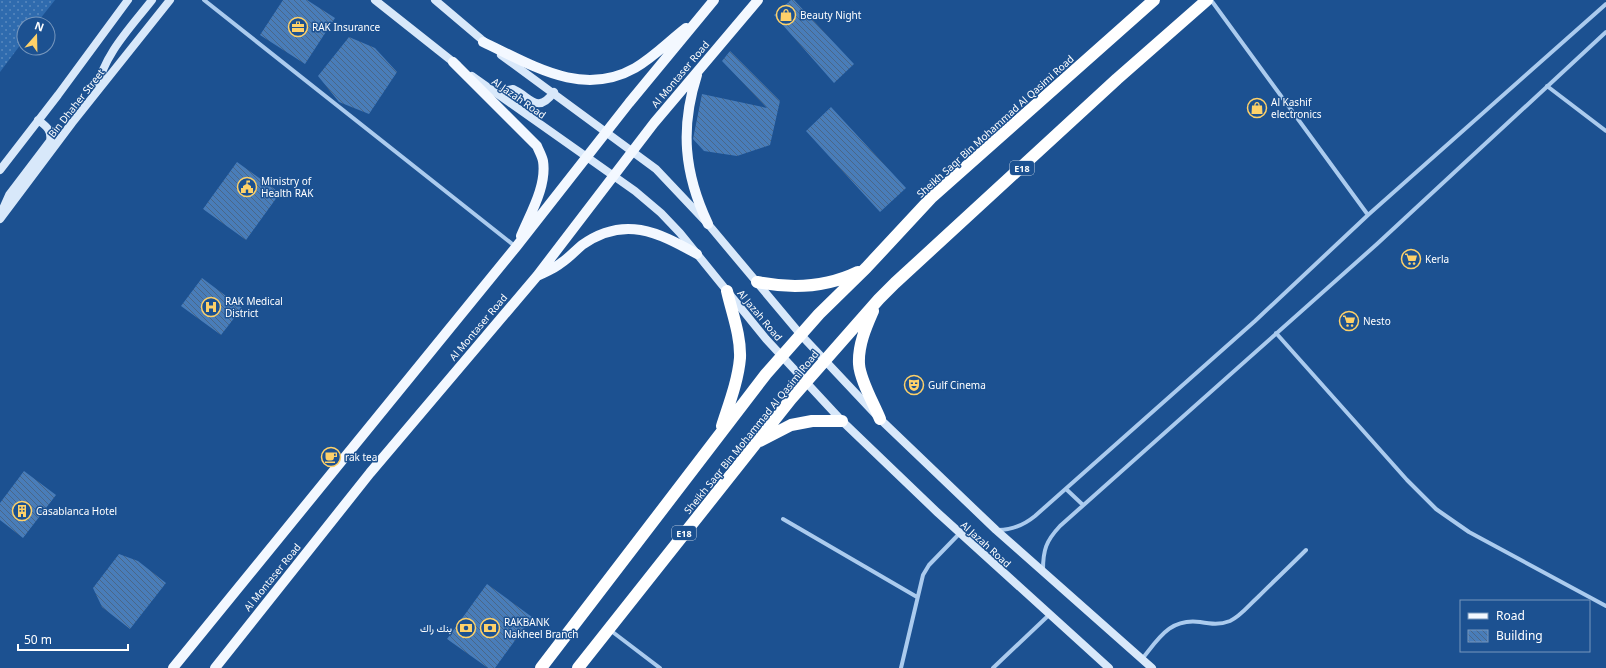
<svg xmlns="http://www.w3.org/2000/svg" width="1606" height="668" font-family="'Noto Sans',Vazirmatn,sans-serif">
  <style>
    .grass { fill: url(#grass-dots) }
    .building { fill: url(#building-back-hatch) }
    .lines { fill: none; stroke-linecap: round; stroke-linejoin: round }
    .street { stroke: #abcbee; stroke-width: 4 }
    .secondary { stroke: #d8e8fa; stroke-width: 8 }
    .primary { stroke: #f3f8ff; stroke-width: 10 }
    .highway { stroke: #fff; stroke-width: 12 }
    .labels { text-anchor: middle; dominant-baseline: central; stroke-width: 3; stroke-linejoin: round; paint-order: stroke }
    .shield { fill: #1c5191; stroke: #bbcbde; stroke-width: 1 }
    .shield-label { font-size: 9px; font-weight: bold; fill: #fff }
    .poi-label { font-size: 10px; fill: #fff; stroke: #1c5191; text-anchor: start }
    .street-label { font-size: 10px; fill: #fff; stroke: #1c5191 }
  </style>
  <defs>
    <pattern id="grass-dots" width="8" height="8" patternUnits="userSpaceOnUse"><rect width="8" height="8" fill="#2f6bae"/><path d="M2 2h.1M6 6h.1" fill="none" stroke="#5989be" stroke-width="1.8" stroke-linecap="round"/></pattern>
    <pattern id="building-back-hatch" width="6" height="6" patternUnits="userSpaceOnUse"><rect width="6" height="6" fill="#497db9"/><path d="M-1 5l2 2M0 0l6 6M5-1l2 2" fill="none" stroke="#4a6788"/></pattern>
  </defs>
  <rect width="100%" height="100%" fill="#1c5191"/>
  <path class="grass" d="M0,0H55L36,24H24V40L0,72Z"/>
  <path class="building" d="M283,0H307L335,18L305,64L260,35Z
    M791,0H794L854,64L834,83L774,15Z
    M349,37L375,48L397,72L369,114L339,102L318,76Z
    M730,51L780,101L770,145L737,156L704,151L693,139L702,94L767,108L722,61Z
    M831,107L906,188L880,212L806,131Z
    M237,162L280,193L246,240L203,209Z
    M202,278L242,308L221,335L181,306Z
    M24,471L56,495L23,538L0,520V503Z
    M119,554L138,561L166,583L130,629L102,607L93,588Z
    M487,584L532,617L495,668H488L447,639Z"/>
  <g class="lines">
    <path class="street" d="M204,0L516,247
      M1211,0L1368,215
      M1547,86L1606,131
      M1276,333L1407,480L1436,509L1469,532L1606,606
      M1066,489L1083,505
      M783,519L917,597
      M998,530C1013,530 1024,525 1035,516L1255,321L1368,215L1606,4
      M1043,570C1043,550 1046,541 1060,526L1377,244L1606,32
      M610,630L660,668
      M1142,659C1159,638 1170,618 1200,622C1211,624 1220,625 1230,621C1241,616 1249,605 1258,597C1274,581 1290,566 1306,550
      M901,668L923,575L929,565L960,533
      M993,668L1050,614"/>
    <path class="secondary" d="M375,0L457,65
      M435,0L487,44
      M501,55L656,169L708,224L801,335L880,419L996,530L1152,668
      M472,76L635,191L661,213L680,233L766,339L842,421L938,513L1109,668
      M97,89C104,54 131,27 152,0
      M499,95L503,91L513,89C531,97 537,115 554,92
      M0,170L58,95L128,0
      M2,211L9,195L50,141C52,130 46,126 38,120
      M0,219L72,123L170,0"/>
    <path class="primary" d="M483,42C532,65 582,98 635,68C654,57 669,41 686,28
      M453,62L537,146C539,151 542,156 543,161C547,186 530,214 521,236
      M697,75C680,128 684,173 708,224
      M537,276C545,272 554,269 561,263C569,258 575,251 582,245C624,215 658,232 697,254
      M173,668L516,247L629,103L714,0
      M215,668L370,473L537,276L654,123L758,0"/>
    <path class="highway" d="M757,282C792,289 825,288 858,272
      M873,311C866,327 858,345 859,364C860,380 874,404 880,419
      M722,426C729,404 738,381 740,358C741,336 732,313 727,291
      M760,441L791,425L812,421H842
      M541,668L766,374L819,314L866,268L932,197L1154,0
      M578,668L791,399L879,299L895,283L1117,79L1207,0"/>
  </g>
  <defs>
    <symbol id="shop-ring" viewBox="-11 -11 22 22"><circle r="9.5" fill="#1c5191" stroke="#fed169" stroke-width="1.5"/><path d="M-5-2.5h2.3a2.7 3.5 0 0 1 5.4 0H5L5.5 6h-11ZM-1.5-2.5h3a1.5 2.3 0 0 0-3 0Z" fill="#fed169"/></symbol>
    <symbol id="office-ring" viewBox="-11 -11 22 22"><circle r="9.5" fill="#1c5191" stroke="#fed169" stroke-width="1.5"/><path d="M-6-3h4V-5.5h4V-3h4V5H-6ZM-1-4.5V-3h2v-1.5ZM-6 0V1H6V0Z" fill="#fed169"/></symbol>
    <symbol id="civic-ring" viewBox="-11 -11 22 22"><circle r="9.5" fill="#1c5191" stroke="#fed169" stroke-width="1.5"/><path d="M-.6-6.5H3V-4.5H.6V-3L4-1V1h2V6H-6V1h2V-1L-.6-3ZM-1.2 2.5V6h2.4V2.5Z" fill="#fed169"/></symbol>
    <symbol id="supermarket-ring" viewBox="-11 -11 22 22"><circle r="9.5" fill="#1c5191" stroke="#fed169" stroke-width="1.5"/><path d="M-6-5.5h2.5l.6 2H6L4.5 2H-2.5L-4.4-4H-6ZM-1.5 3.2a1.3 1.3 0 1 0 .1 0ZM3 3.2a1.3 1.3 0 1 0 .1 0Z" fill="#fed169"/></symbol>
    <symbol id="hospital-ring" viewBox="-11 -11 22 22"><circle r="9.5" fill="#1c5191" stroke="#fed169" stroke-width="1.5"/><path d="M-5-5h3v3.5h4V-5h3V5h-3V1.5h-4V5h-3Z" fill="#fed169"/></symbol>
    <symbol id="theatre-ring" viewBox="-11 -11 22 22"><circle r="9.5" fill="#1c5191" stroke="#fed169" stroke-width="1.5"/><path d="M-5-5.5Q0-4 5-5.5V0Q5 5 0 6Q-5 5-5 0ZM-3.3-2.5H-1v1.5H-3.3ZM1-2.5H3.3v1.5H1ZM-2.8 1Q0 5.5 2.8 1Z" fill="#fed169"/></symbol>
    <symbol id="cafe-ring" viewBox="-11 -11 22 22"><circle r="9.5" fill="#1c5191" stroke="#fed169" stroke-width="1.5"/><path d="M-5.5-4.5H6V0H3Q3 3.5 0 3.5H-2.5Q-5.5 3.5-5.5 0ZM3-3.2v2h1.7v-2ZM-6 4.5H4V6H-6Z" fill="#fed169"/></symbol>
    <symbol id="building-ring" viewBox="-11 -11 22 22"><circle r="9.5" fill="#1c5191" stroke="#fed169" stroke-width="1.5"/><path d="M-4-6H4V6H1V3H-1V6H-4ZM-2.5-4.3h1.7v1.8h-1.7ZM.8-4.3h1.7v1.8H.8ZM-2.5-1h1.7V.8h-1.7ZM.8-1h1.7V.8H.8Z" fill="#fed169"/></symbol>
    <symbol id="bank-ring" viewBox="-11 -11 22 22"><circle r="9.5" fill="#1c5191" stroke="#fed169" stroke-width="1.5"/><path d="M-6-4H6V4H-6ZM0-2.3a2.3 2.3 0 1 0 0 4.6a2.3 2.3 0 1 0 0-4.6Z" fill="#fed169"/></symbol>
  </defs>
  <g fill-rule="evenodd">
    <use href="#shop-ring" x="775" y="4" width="22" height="22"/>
    <use href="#office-ring" x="287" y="16" width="22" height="22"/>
    <use href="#shop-ring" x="1246" y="97" width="22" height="22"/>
    <use href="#civic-ring" x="236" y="176" width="22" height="22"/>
    <use href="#supermarket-ring" x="1400" y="248" width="22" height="22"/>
    <use href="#hospital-ring" x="200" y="296" width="22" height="22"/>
    <use href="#supermarket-ring" x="1338" y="310" width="22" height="22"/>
    <use href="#theatre-ring" x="903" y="374" width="22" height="22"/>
    <use href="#cafe-ring" x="320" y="446" width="22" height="22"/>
    <use href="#building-ring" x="11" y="500" width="22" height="22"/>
    <use href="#bank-ring" x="455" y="617" width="22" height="22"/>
    <use href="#bank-ring" x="479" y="617" width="22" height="22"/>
  </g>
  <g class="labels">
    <g class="shield">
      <rect x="1010" y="161" width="24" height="14" rx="3"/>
      <rect x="672" y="526" width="24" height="14" rx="3"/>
    </g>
    <g class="shield-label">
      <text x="1022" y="168">E18</text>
      <text x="684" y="533">E18</text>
    </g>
    <g class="poi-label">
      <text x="800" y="15">Beauty Night</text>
      <text x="312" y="27">RAK Insurance</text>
      <text x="1271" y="102">Al Kashif<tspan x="1271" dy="12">electronics</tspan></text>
      <text x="261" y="181">Ministry of<tspan x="261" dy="12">Health RAK</tspan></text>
      <text x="1425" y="259">Kerla</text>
      <text x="225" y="301">RAK Medical<tspan x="225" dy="12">District</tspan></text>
      <text x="1363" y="321">Nesto</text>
      <text x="928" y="385">Gulf Cinema</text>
      <text x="345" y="457">rak tea</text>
      <text x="36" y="511">Casablanca Hotel</text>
      <text x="504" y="622">RAKBANK<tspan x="504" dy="12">Nakheel Branch</tspan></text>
      <text x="452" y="628" text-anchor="end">بنك راك</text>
    </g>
    <g class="street-label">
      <text transform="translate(680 74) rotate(-50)">Al Montaser Road</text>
      <text transform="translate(519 98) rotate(35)">Al Jazah Road</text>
      <text transform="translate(76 103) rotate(-52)">Bin Dhaher Street</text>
      <text transform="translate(995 126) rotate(-42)">Sheikh Saqr Bin Mohammad Al Qasimi Road</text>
      <text transform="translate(760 315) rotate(50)">Al Jazah Road</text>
      <text transform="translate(478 327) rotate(-50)">Al Montaser Road</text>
      <text transform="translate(751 432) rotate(-51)">Sheikh Saqr Bin Mohammad Al Qasimi Road</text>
      <text transform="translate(986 544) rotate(42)">Al Jazah Road</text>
      <text transform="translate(272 577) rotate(-51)">Al Montaser Road</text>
    </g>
  </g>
  <rect x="1460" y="600" width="130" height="52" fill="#1c5191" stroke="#7797bd"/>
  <rect x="1468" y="613" width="20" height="6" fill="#f3f8ff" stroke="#7797bd"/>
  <text x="1496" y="620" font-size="12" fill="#ffffff">Road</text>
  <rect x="1468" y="630" width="20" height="12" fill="url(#building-back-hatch)" stroke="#7797bd"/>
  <text x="1496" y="640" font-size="12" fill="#ffffff">Building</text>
  <g transform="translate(36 36) rotate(20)"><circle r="19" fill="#1c5191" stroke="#7797bd"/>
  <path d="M0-3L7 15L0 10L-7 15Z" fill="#fed169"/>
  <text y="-6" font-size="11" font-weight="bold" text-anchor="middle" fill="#ffffff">N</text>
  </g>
  <path d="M18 644v6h110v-6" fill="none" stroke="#ffffff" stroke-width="2"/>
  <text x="24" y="644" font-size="12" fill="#ffffff" stroke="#1c5191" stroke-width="3" paint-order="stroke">50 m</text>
</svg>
